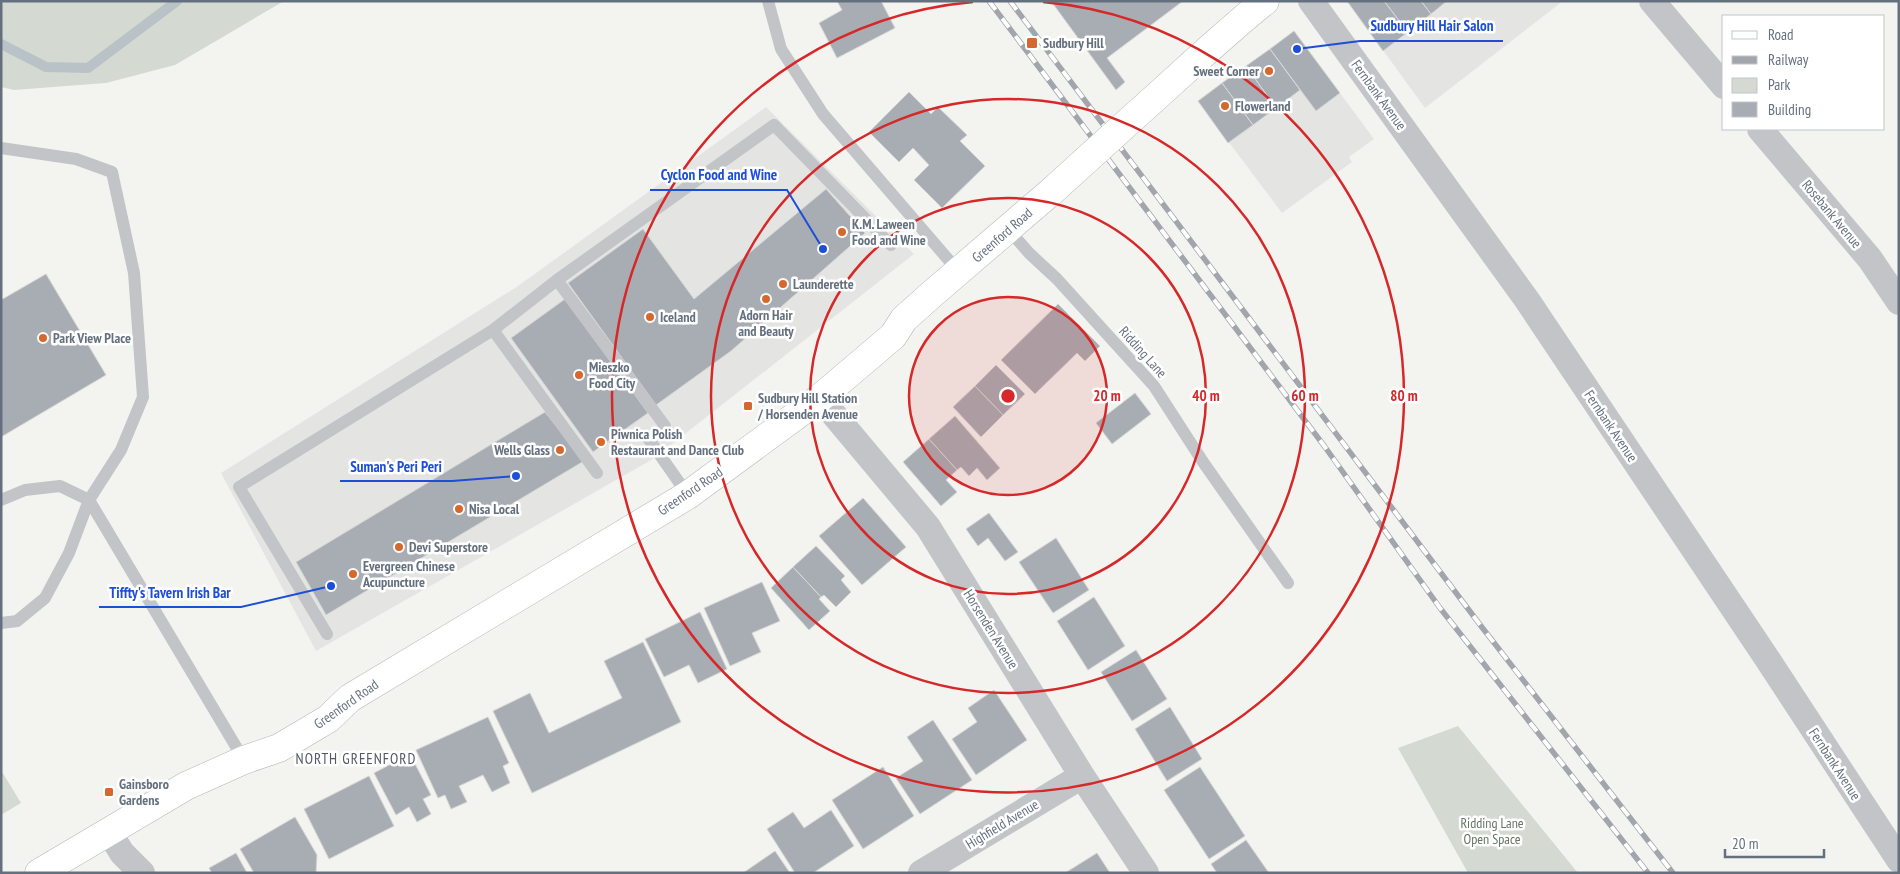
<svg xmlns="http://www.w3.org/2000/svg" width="1900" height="874" font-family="'PT Sans Narrow',sans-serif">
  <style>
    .built { fill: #e4e5e3 }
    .green { fill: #d4dad1 }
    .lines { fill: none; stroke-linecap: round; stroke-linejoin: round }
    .stream { stroke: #b9c2c7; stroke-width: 10 }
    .building { fill: #a8adb4; stroke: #d5d5d3 }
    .primary-casing { stroke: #b3b6b9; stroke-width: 29 }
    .service { stroke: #c2c4c8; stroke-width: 12 }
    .minor { stroke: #c2c4c8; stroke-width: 26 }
    .primary { stroke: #fff; stroke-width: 28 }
    .rail-casing { stroke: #a2a6ac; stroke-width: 5.5 }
    .rail { stroke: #fff; stroke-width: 4; stroke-dasharray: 11; stroke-linecap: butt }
    .primary-bridge-casing { stroke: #b3b6b9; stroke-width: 29; stroke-linecap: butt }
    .primary-bridge { stroke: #fff; stroke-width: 28 }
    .ring { fill: none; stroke: #d62828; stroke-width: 2.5 }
    .poi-dot { fill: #d7682d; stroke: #fff; stroke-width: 2 }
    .labels { text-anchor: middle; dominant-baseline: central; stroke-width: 5; stroke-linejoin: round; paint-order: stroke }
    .poi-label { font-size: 14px; font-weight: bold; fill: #65707f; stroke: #fff; text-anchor: start }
    .street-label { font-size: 14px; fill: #65707f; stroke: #fff }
    .park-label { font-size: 14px; fill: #657763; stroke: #fff }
    .neighbourhood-label { font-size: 15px; letter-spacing: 1px; fill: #525a65; stroke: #fff }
    .centre { fill: #d62828; stroke: #fff; stroke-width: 2.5 }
    .ring-label { font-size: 15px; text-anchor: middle; font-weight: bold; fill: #d62828; stroke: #fff; stroke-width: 5; stroke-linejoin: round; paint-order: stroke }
    .leader { fill: none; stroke: #1d4ed8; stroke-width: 2 }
    .callout-dot { fill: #1d4ed8; stroke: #fff; stroke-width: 2 }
    .callout-label { font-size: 15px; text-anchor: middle; font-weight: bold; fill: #1d4ed8; stroke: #fff; stroke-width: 5; stroke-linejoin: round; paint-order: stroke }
  </style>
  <rect width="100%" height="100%" fill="#f3f4f0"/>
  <path class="built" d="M1347,1H1563L1425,108Z
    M1294,31L1374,139L1349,157L1352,162L1282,213L1198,101Z
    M766,107L914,254L653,459L316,651L221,473L518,286Z"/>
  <path class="green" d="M1,1H284L175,65L106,83L14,90L1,87Z
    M1458,726L1578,873H1468L1398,748Z
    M1,770L21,803L1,815Z"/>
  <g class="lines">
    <path class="stream" d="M1,44L46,67L88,68L177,1"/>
  </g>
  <path class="building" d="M837,1H881L895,28L837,58L819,23L842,10Z
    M1051,1H1183L1107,58L1125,82L1116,90Z
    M1347,1H1384L1408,32L1383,51Z
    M1384,1H1421L1431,14L1408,32Z
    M1421,1H1447L1431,14Z
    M1294,31L1340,93L1316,111L1270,49Z
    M1270,49L1300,90L1276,108L1246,66Z
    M1246,66L1276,108L1253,125L1222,83Z
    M1222,83L1253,125L1228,143L1198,101Z
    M909,92L931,114L938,107L967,135L960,141L985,166L942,208L914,180L929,165L913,148L899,162L869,132Z
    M826,189L865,233L731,351L656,405L568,283L643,229L694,299Z
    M46,274L106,375L1,437V300Z
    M565,299L648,413L593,452L511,338Z
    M1058,304L1100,346L1085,361L1077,353L1035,394L1001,360Z
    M996,365L1025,394L1003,415L975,386Z
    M975,386L1003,415L981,437L953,407Z
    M1135,393L1151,414L1112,444L1096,423Z
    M545,412L584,461L326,615L296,562Z
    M955,416L1000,468L987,480L977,468L969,476L961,467L957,470L929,439Z
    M929,439L957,470L946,480L957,492L941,506L903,462Z
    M863,498L906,547L862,585L819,536Z
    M989,513L1018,552L1005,561L988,538L978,546L966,529Z
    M1056,538L1089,590L1053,613L1019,562Z
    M816,546L845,576L841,580L851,592L836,607L824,595L821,597L793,567Z
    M793,567L821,597L819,599L830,611L809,630L771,588Z
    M762,582L780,621L752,633L761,652L730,666L704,608Z
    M1094,597L1125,646L1088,670L1057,621Z
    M700,612L727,669L698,683L689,665L664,677L645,639Z
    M643,642L681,722L532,793L493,711L530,693L549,733L622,698L604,661Z
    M1136,650L1167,699L1132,721L1101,672Z
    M994,690L1027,740L976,775L952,739L977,722L968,708Z
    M1170,707L1202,759L1167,781L1135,729Z
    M488,717L509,763L503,766L510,783L492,792L483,775L459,786L467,802L451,809L445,795L438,798L416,750Z
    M933,720L972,780L920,814L896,778L923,761L907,737Z
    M410,754L431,795L423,799L431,814L417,822L409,807L396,815L374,773Z
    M883,767L914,816L863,849L832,800Z
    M1200,767L1245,836L1209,859L1164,790Z
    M369,776L394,826L329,859L304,809Z
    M831,810L854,846L813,873H795L767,829L793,812L804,828Z
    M295,817L317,855L316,873H254L240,849Z
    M1246,840L1269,873H1217L1211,864Z
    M775,851L790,873H743Z
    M236,853L247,873H212L209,868Z
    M1097,853L1110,873H1065Z"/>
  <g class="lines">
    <defs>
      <path id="primary" d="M1137,114C1180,76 1220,37 1265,1
        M39,873L186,786L244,760L279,748L328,719L350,698L688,495L820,398L893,336L904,319L932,294L1052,191"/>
    </defs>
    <use href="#primary" class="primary-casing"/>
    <path class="service" d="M768,1L781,49L823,114L959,272
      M1,148L76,159L112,172L134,273L143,397L121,450L89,500L244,760
      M1008,229L1029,253L1057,279L1154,386L1203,462L1288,583
      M557,280L665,426
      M493,330L597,473
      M648,438L688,495
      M1,500L25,490L60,486L89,500L69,553L45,598L17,621L1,623
      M327,634L239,487L493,330L557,280L774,125L891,245"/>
    <path class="minor" d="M1311,1L1527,300L1766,657L1899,860
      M1652,1L1724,86
      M1760,129L1870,259L1899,302
      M820,398L928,527L1082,776L1146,873
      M109,832L122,853L142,873
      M921,873L1082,776"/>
    <use href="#primary" class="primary"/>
    <defs>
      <path id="rail" d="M989,1L1325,447L1440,608L1648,873
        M1010,1L1481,626L1673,873"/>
    </defs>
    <use href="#rail" class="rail-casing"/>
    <use href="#rail" class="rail"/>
    <defs>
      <path id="primary-bridge" d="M1052,191L1137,114"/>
    </defs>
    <use href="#primary-bridge" class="primary-bridge-casing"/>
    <use href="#primary-bridge" class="primary-bridge"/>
  </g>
  <circle cx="1008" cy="396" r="99" fill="#d62828" fill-opacity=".12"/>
  <g class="ring">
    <circle cx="1008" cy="396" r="99"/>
    <circle cx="1008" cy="396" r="198"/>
    <circle cx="1008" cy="396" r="297"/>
    <path d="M1043 2A396 396 0 1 1 973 2"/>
  </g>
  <g class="poi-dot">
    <rect x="1026" y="37" width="12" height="12" rx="2.5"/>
    <circle cx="1269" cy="71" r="5"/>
    <circle cx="1225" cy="106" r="5"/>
    <circle cx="842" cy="232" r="5"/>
    <circle cx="783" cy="284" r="5"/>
    <circle cx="766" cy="299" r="5"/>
    <circle cx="650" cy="317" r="5"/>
    <circle cx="43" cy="338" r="5"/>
    <circle cx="579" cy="375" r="5"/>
    <rect x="743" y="401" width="10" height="10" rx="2.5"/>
    <circle cx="601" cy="442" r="5"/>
    <circle cx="560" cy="450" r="5"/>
    <circle cx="459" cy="509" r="5"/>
    <circle cx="399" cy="547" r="5"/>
    <circle cx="353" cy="574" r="5"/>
    <rect x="104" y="787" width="10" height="10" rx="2.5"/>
  </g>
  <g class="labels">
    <g class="poi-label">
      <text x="1043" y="43">Sudbury Hill</text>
      <text x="1259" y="71" text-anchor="end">Sweet Corner</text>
      <text x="1235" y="106">Flowerland</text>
      <text x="852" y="224">K.M. Laween<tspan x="852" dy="16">Food and Wine</tspan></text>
      <text x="793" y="284">Launderette</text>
      <text x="766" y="315" text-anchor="middle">Adorn Hair<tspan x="766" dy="16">and Beauty</tspan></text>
      <text x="660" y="317">Iceland</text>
      <text x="53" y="338">Park View Place</text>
      <text x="589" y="367">Mieszko<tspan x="589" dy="16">Food City</tspan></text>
      <text x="758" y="398">Sudbury Hill Station<tspan x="758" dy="16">/ Horsenden Avenue</tspan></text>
      <text x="611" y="434">Piwnica Polish<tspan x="611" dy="16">Restaurant and Dance Club</tspan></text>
      <text x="550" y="450" text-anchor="end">Wells Glass</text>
      <text x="469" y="509">Nisa Local</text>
      <text x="409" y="547">Devi Superstore</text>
      <text x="363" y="566">Evergreen Chinese<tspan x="363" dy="16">Acupuncture</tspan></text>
      <text x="119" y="784">Gainsboro<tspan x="119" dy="16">Gardens</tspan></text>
    </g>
    <g class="street-label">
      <text transform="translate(1379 95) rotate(54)">Fernbank Avenue</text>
      <text transform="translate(1832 214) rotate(50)">Rosebank Avenue</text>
      <text transform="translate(1002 235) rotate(-41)">Greenford Road</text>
      <text transform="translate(1143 352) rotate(48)">Ridding Lane</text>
      <text transform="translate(1611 426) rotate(56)">Fernbank Avenue</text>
      <text transform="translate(690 491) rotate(-34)">Greenford Road</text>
      <text transform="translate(991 629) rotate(58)">Horsenden Avenue</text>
      <text transform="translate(346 704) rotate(-35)">Greenford Road</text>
      <text transform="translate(1835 764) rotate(57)">Fernbank Avenue</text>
      <text transform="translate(1002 824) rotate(-31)">Highfield Avenue</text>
    </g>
    <g class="park-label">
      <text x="1492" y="823">Ridding Lane<tspan x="1492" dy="16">Open Space</tspan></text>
    </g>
    <g class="neighbourhood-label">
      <text x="356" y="758">NORTH GREENFORD</text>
    </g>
  </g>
  <circle cx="1008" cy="396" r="8" class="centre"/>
  <g class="ring-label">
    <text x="1107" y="401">20 m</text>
    <text x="1206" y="401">40 m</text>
    <text x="1305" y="401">60 m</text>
    <text x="1404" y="401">80 m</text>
  </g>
  <path class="leader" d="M1297 49L1360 41H1503M823 249L787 190H650M516 476L452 481H340M331 586L241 607H99"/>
  <g class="callout-dot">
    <circle cx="1297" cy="49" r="5"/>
    <circle cx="823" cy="249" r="5"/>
    <circle cx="516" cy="476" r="5"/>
    <circle cx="331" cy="586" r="5"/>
  </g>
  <g class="callout-label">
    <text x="1432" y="31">Sudbury Hill Hair Salon</text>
    <text x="719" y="180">Cyclon Food and Wine</text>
    <text x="396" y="472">Suman's Peri Peri</text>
    <text x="170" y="598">Tiffty's Tavern Irish Bar</text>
  </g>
  <rect width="1900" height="874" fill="none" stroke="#65707f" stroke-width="5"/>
  <rect x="1722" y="15" width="162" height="115" fill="#ffffff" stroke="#c1c6cc"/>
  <rect x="1732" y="31" width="25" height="8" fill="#ffffff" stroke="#c1c6cc"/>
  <text x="1768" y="40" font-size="15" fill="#65707f">Road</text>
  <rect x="1732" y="56" width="25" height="8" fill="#a2a6ac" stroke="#c1c6cc"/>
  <text x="1768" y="65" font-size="15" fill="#65707f">Railway</text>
  <rect x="1732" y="78" width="25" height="15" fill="#d4dad1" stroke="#c1c6cc"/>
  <text x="1768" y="90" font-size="15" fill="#65707f">Park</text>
  <rect x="1732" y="102" width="25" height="15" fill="#a8adb4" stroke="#c1c6cc"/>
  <text x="1768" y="115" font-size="15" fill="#65707f">Building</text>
  <path d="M1725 849v8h99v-8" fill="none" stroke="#65707f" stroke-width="2.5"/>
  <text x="1732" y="849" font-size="15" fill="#65707f" stroke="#ffffff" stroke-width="4" paint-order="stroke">20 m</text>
</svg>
